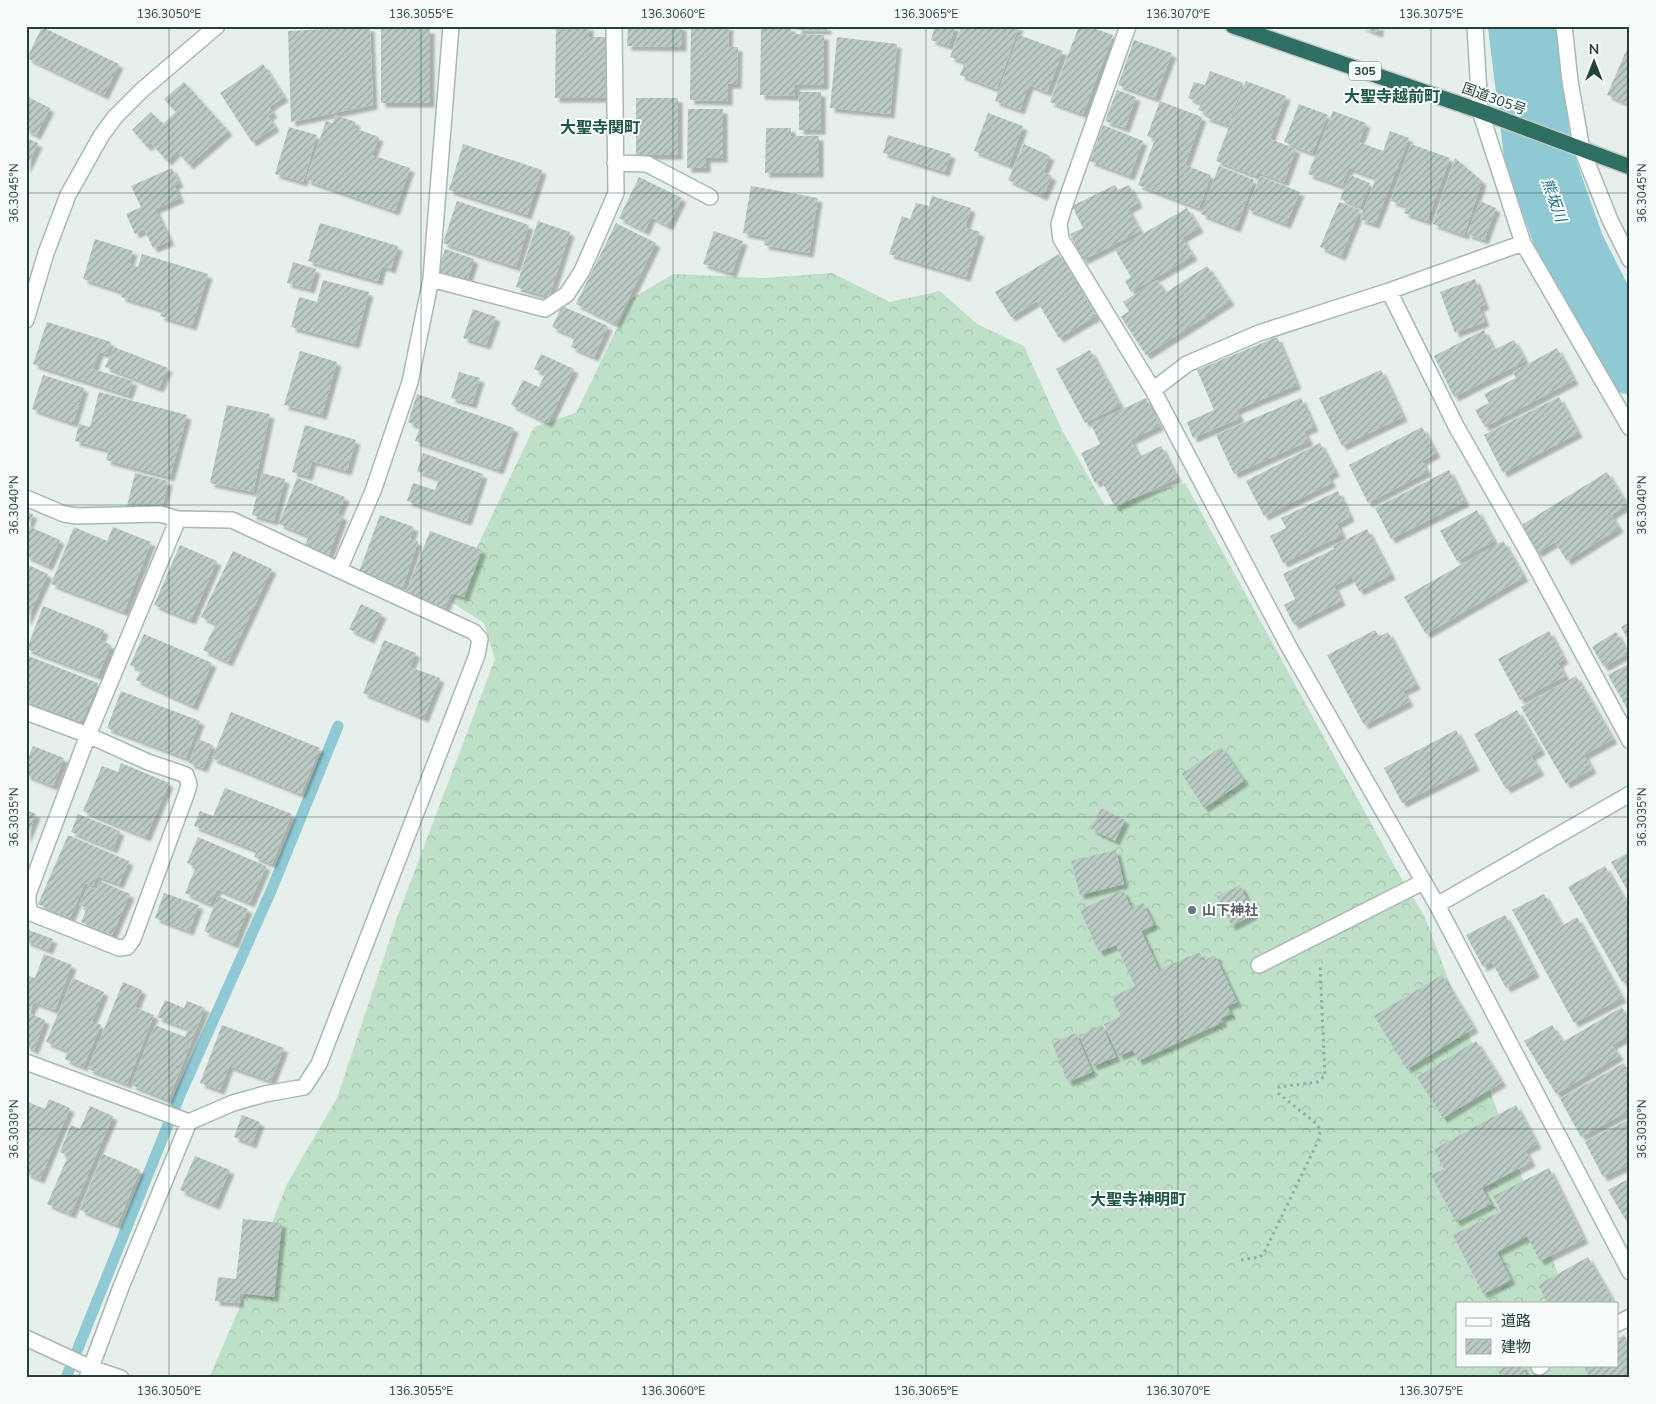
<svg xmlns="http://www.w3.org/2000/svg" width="1656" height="1404" font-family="'Nunito Sans','Noto Sans JP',sans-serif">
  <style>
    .forest { fill: url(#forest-crowns) }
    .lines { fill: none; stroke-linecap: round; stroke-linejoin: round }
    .stream { stroke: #8ec9d4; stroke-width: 11 }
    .river { stroke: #8ec9d4; stroke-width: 68 }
    .building { fill: url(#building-hatch); filter: url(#shadow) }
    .minor-casing { stroke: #a8b8b2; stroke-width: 18 }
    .highway-casing { stroke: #c2cac8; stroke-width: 18 }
    .path { stroke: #86b3a5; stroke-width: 3; stroke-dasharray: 2.5 4; stroke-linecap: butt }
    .minor { stroke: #fff; stroke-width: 15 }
    .highway { stroke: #2f6f62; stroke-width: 15 }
    .ticks { fill: none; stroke: #24423a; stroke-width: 1; stroke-opacity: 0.45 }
    .worship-dot { fill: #6b7280; stroke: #f7fbf9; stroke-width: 2 }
    .labels { text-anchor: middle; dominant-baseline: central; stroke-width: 4; stroke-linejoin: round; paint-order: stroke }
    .shield { fill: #f7fbf9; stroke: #637a73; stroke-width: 1 }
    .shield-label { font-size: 12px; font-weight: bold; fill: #24423a }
    .street-label { font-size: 14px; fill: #24423a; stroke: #f7fbf9 }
    .worship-label { font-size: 14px; font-weight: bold; fill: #5b616d; stroke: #f7fbf9; text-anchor: start }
    .water-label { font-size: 15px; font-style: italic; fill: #1c6f80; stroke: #f7fbf9 }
    .quarter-label { font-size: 16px; font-weight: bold; fill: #1f5548; stroke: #f7fbf9 }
    .neatline { fill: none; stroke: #24423a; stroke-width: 2 }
    .ticks-label { font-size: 12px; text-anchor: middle; fill: #24423a }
  </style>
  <defs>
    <pattern id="forest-crowns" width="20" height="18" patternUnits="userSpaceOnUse" patternTransform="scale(1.25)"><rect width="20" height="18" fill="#bfe0c8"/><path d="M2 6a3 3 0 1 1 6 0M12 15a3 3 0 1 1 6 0" fill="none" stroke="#a4c1ad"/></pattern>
    <pattern id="building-hatch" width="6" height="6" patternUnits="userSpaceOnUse" patternTransform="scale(1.25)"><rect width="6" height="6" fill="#bbcac4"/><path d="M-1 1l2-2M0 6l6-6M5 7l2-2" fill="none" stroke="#98a6a0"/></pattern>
    <filter id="shadow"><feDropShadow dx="4.5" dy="4.5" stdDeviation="1" flood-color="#0004"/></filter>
  </defs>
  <rect width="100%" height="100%" fill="#e6efeb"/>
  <path class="forest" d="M832,273L890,302L940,291L977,324L1024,346L1061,428L1105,506L1185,483L1396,869L1425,917L1569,1303H1457V1365H1592L1597,1378H209L238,1311L287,1184L337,1098L398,915L495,659L484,623L451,602L534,427L576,413L631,299L673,274L763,278Z"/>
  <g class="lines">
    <path class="stream" d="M66,1378L180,1095L271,891L338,726"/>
    <path class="river" d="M1522,26L1538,154L1571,248L1618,341L1630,360"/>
  </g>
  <path class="building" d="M556,26H589V37H606L605,98H555Z
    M628,26H682V47L627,46Z
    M691,26H729L728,47H738L737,84H728V101L690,100Z
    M797,26H827V30H797Z
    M935,26H955L949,46L931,40Z
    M962,26H1019L997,89L960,75L965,62L950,57Z
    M1079,26H1087L1113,35L1083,114L1050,102Z
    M1360,26H1380L1378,33Z
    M42,27L119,64L104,95L27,58Z
    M370,27L373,105L291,122L288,31Z
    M761,27H791V34L824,35V85H795V96L760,95Z
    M381,29H430V103H381Z
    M1019,35L1063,51L1047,92L1029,85L1020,110L995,101Z
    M837,37L897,44L890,114L830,108Z
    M1134,40L1172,53L1155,98L1118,85Z
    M1630,42V105L1607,95Z
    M263,64L284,97L269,107L273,113L268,116L275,127L252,142L220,93Z
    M1210,71L1243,83L1228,125L1205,117L1207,113L1198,110L1201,103L1188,98L1194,82L1205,85Z
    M1246,81L1286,96L1270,139L1296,149L1284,182L1257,172L1256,176L1216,161Z
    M184,82L228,131L189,165L177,151L167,161L151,143L147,147L132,130L151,112L163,124L176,112L164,99Z
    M1117,90L1136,97L1125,128L1105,121Z
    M799,92H821V130H799Z
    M26,96L50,108L36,135L26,130Z
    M636,98H678V155H636Z
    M1160,101L1202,117L1185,165L1211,175L1199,208L1138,185L1155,139L1147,136Z
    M1299,104L1328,115L1312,153L1284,142Z
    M688,109H723V158H706V168H687Z
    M1333,111L1366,123L1359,142L1383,151L1390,131L1409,138L1375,224L1360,219L1376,178L1349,168L1342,186L1308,174Z
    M988,113L1023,126L1009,165L974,151Z
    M335,115L356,122L354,128L379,137L372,155L410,168L395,211L306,180L326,121L333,123Z
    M1103,125L1143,141L1130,176L1090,161Z
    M289,127L317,135L303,182L275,174Z
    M766,128H791V136H819V173H765Z
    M888,135L951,154L945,172L883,153Z
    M26,138L38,143L26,169Z
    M463,144L542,170L527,215L449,190Z
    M1024,144L1050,156L1043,172L1052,176L1043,196L1008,180Z
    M1411,144L1450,158L1427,221L1404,213L1407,206L1391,201Z
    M1455,158L1482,181L1464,235L1433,224Z
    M1219,166L1254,180L1236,228L1201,214Z
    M172,168L179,183L174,185L180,198L155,209L170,241L153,248L144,229L135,234L126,214L141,207L131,186Z
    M1350,175L1370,183L1360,207L1340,199Z
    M1260,176L1300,192L1286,224L1247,209Z
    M639,177L682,198L668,226L651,217L645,231L619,218Z
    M1115,185L1118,190L1129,185L1138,203L1128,209L1140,231L1083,260L1070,234L1083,228L1072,206Z
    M751,186L818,198L809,253L764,245L766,237L743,233Z
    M932,196L971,208L965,227L980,232L966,277L889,254L902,216L910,219L916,203L929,206Z
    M457,201L529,225L516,267L443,243Z
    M1480,201L1496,208L1484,240L1467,234Z
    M1339,202L1360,210L1341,256L1320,247Z
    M1187,208L1199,228L1182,238L1193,256L1131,292L1125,281L1131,277L1115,250Z
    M538,221L570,232L549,297L516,287Z
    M320,223L398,246L391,269L382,266L378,281L308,261Z
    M616,223L656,243L616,324L576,304Z
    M714,231L743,241L732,273L703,264Z
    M95,239L133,251L129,264L138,267L142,254L208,274L192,326L160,316L163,310L121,297L123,292L83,279Z
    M445,249L474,259L466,284L437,274Z
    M1059,254L1096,316L1059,338L1037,301L1011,317L995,292Z
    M293,262L316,269L310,289L287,283Z
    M1207,266L1230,301L1146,355L1121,317L1129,311L1123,302L1157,280L1165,293Z
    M1475,279L1485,305L1479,307L1485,322L1455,333L1440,292Z
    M323,280L369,292L355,344L291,327L299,297L317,302Z
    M562,306L608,326L594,357L571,347L575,337L552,327Z
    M473,309L496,317L486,345L463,338Z
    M47,322L111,342L107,354L99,352L93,369L133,381L128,395L33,364Z
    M1484,330L1494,350L1514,340L1525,361L1454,397L1434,356Z
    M1277,337L1297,385L1236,410L1240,418L1193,438L1187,422L1214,410L1197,370Z
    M114,347L168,368L159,388L105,367Z
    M1557,348L1574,380L1485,427L1475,410L1489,403L1484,394L1516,378L1513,372Z
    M1090,350L1120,405L1085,423L1056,369Z
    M300,351L337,362L322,415L284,405Z
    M541,354L574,369L548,423L511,405L523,380L539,387L545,374L534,369Z
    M1381,370L1403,417L1342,446L1319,398Z
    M459,372L480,378L472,404L451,398Z
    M43,375L84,388L73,423L32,409Z
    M99,392L187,415L170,477L106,460L109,450L75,441L79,424L90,427Z
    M417,394L514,428L499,470L415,441L420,427L408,422Z
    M1559,397L1578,433L1503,473L1484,435Z
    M1146,398L1159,426L1131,440L1139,457L1161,446L1177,478L1115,507L1101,480L1095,483L1081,453L1100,444L1091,424Z
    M1301,398L1314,427L1304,431L1309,441L1234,474L1216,435Z
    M227,405L270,414L253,492L210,483Z
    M305,425L356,440L347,471L312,461L308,476L292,472Z
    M1422,427L1436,453L1422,461L1427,472L1368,503L1349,465Z
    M1320,443L1335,472L1328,476L1332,483L1264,516L1246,481Z
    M423,453L483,474L467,521L407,501L413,483L435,490L439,479L417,471Z
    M1449,470L1465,502L1391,539L1375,508Z
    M1607,472L1627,505L1611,515L1619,528L1567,561L1555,542L1537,553L1520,526Z
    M135,473L168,481L163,504L127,506Z
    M262,473L285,479L274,521L252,515Z
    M297,478L345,497L338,514L343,516L328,557L304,548L309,536L279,524Z
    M1338,491L1350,517L1337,524L1342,535L1283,563L1270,536L1286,528L1281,518Z
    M1477,510L1494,541L1457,561L1440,531Z
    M26,512L33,514L28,526L60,540L48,566L26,556Z
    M380,515L414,527L410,539L418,541L403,587L359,572Z
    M74,527L107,541L113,527L151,542L124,612L51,584Z
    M1367,529L1391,575L1359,591L1352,577L1334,586L1341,601L1294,625L1284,605L1295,599L1283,574L1334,549L1333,546Z
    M430,531L482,550L464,597L451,593L445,608L406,593Z
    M1503,541L1524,577L1426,634L1404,597Z
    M180,545L217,561L191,620L154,605Z
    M233,551L272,569L228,662L203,650L216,624L201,617Z
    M26,564L48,574L26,622Z
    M361,604L382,614L370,639L349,629Z
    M43,606L104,630L100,640L111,645L98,676L27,649Z
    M1630,622V643L1621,627Z
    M1375,630L1379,637L1388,632L1416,685L1403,691L1409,702L1364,725L1327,655Z
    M1549,631L1564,659L1558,663L1565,676L1520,700L1498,659Z
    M1616,632L1628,653L1604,667L1592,647Z
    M144,634L212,663L193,706L136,680L141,670L130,665Z
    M384,640L416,653L410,667L440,678L424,718L363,693Z
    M26,655L98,683L82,722L26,701Z
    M1630,663V714L1608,675Z
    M1576,676L1613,739L1584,755L1592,769L1566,784L1521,707Z
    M121,691L200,721L186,758L107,728Z
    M1517,710L1541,750L1531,756L1540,771L1506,789L1474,734Z
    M231,712L320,748L301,794L212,758Z
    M1456,730L1475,766L1402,803L1384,768Z
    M198,739L213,745L203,768L189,763Z
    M33,746L64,758L53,786L26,775V763Z
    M1221,747L1244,781L1204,808L1182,774Z
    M121,763L169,783L146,837L83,811L102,766L118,772Z
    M225,788L292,814L272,864L254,857L257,851L194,826L200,811L213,816Z
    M1101,808L1125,820L1115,841L1091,829Z
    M26,810L36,814L26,839Z
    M78,814L120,831L113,849L71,832Z
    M68,835L129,861L119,884L97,876L93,886L85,883L70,918L38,904Z
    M198,837L266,866L250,903L217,889L210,904L185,893L196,867L187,863Z
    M1116,850L1124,884L1080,895L1071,861Z
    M1630,852V895L1611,862Z
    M1605,866L1630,909V977L1622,982L1568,887Z
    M100,881L130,894L112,935L81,922L87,908L79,905L88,886L96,890Z
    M1240,885L1254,914L1232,926L1217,897Z
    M1123,890L1131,908L1143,903L1154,925L1141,931L1159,970L1199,952L1203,961L1215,955L1237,1002L1227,1006L1231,1014L1221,1018L1223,1022L1138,1061L1133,1050L1119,1056L1104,1024L1121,1016L1112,997L1135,986L1116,945L1099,952L1080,910Z
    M164,893L199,905L189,931L155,918Z
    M1544,894L1562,926L1577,917L1622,998L1574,1023L1512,910Z
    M218,896L248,909L234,944L204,931Z
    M1505,915L1535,973L1506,988L1492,962L1483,967L1466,935Z
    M26,929L53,939L48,950L26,941Z
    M44,954L72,965L55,1010L34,1002L29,1013L45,1020L34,1050L26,1046V975L35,978Z
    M1442,975L1474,1028L1407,1069L1374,1016Z
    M73,978L104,992L92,1021L101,1025L83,1067L65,1059L68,1051L46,1042Z
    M123,982L142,990L135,1007L154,1015L127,1084L88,1069Z
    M165,1000L184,1008L187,1001L205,1008L168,1100L131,1085L155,1025L185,1037L188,1029L157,1017Z
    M1622,1007L1630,1020V1035L1612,1045L1619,1056L1556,1094L1524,1041L1552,1025L1563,1042Z
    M222,1025L284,1048L271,1081L229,1066L220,1090L200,1083Z
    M1102,1025L1116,1057L1093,1066L1079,1035Z
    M1076,1033L1092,1072L1068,1082L1052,1043Z
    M1476,1041L1502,1082L1443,1118L1417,1077Z
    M1624,1063L1630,1074V1110L1581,1137L1560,1099Z
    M49,1099L70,1108L40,1179L26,1173V1101L45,1109Z
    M1516,1105L1537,1144L1525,1150L1531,1162L1482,1188L1491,1204L1456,1222L1431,1175L1444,1169L1434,1149Z
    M90,1106L113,1116L71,1214L47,1204L68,1156L60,1152L71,1125L80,1129Z
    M242,1115L260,1122L252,1144L234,1137Z
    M1630,1119V1164L1603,1177L1585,1142Z
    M103,1154L140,1170L117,1225L80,1210Z
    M195,1156L230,1170L215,1205L180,1190Z
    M1549,1168L1584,1239L1540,1261L1527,1236L1497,1252L1511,1280L1483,1294L1453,1235L1501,1211L1493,1196Z
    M1630,1178V1222L1628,1224L1608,1190Z
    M243,1219L282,1223L274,1297L240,1293L239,1303L215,1301L218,1277L236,1279Z
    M1588,1257L1614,1303H1548L1538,1285Z
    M1624,1335L1630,1344V1378H1587L1589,1376L1583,1365H1617V1339Z
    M1509,1365H1522L1526,1374L1520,1378H1502L1498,1371Z"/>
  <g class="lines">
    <defs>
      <path id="minor" d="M1128,26L1064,207L1059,224L1061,239L1153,390L1289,647L1437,905L1630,1272
        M1475,26L1480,111L1523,243L1630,428
        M1564,26L1570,81L1582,150L1610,220L1630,260
        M615,163L647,164L710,197
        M431,279L545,309L567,294L582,271L616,193L614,26
        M1389,291L1523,243
        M26,320L46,253L68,195L101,136L115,117L142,90L217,26
        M1153,390L1187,364L1259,333L1389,291L1456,426L1529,554L1630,741
        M26,498L64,514L77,516L160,514L178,519L232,520L339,570
        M26,712L88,735L148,762L186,775L189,784L187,792L133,939L127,947L119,948L31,913L28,904V894L88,735L178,519
        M1437,905L1630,794
        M1259,965L1423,882
        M26,1062L189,1122
        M1617,1324L1630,1317
        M26,1338L91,1368L121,1378
        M1539,1367L1542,1365
        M87,1378L121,1287L189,1122L233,1103L265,1094L304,1087L319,1064L477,655L480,639L474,632L339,570L373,491L410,382L431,279L451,26"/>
      <path id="highway" d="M1233,26L1480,111L1630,167"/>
    </defs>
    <use href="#minor" class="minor-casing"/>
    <use href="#highway" class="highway-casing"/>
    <path class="path" d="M1241,1260L1260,1257L1264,1253L1319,1139L1320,1131L1317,1124L1279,1094V1087L1317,1082L1325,1076L1320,965"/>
    <use href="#minor" class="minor"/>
    <use href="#highway" class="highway"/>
  </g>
  <path class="ticks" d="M169,26V1378M421,26V1378M673,26V1378M926,26V1378M1178,26V1378M1431,26V1378M26,193H1630M26,505H1630M26,817H1630M26,1129H1630"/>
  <circle class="worship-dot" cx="1192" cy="910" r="5"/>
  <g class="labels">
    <rect class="shield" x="1349" y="61.5" width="32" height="19" rx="4"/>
    <g class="shield-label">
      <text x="1365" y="71">305</text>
    </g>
    <g class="street-label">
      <text transform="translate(1494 99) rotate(20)">国道305号</text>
    </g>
    <g class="worship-label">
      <text x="1202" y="910">山下神社</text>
    </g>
    <g class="water-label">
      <text transform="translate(1554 200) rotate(70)">熊坂川</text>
    </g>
    <g class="quarter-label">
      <text x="1392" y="97">大聖寺越前町</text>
      <text x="600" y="128">大聖寺関町</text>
      <text x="1138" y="1200">大聖寺神明町</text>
    </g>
  </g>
  <rect width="1656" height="1404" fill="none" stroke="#f7fbf9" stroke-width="55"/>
  <rect x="1456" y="1302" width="162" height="65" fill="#f7fbf9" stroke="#a3b1ad"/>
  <rect x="1466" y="1318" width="25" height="8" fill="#ffffff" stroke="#a3b1ad"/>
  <text x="1501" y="1326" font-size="15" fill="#24423a">道路</text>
  <rect x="1466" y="1339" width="25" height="15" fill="url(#building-hatch)" stroke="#a3b1ad"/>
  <text x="1501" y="1352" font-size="15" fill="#24423a">建物</text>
  <g transform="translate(1594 62)" stroke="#f7fbf9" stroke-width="4" paint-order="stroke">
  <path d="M0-4L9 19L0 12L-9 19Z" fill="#24423a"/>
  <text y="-8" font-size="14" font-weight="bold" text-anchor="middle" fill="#24423a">N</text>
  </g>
  <rect x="28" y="28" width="1600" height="1348" class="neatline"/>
  <g class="ticks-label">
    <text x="169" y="18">136.3050°E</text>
    <text x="421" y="18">136.3055°E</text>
    <text x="673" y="18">136.3060°E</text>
    <text x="926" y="18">136.3065°E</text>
    <text x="1178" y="18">136.3070°E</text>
    <text x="1431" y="18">136.3075°E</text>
    <text transform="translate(14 193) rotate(-90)" y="4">36.3045°N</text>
    <text transform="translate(1642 193) rotate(-90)" y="4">36.3045°N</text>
    <text transform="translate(14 505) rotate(-90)" y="4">36.3040°N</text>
    <text transform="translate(1642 505) rotate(-90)" y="4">36.3040°N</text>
    <text transform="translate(14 817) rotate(-90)" y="4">36.3035°N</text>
    <text transform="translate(1642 817) rotate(-90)" y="4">36.3035°N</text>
    <text transform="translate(14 1129) rotate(-90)" y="4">36.3030°N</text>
    <text transform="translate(1642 1129) rotate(-90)" y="4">36.3030°N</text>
    <text x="169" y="1395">136.3050°E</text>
    <text x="421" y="1395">136.3055°E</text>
    <text x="673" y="1395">136.3060°E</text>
    <text x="926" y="1395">136.3065°E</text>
    <text x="1178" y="1395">136.3070°E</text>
    <text x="1431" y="1395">136.3075°E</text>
  </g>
</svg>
